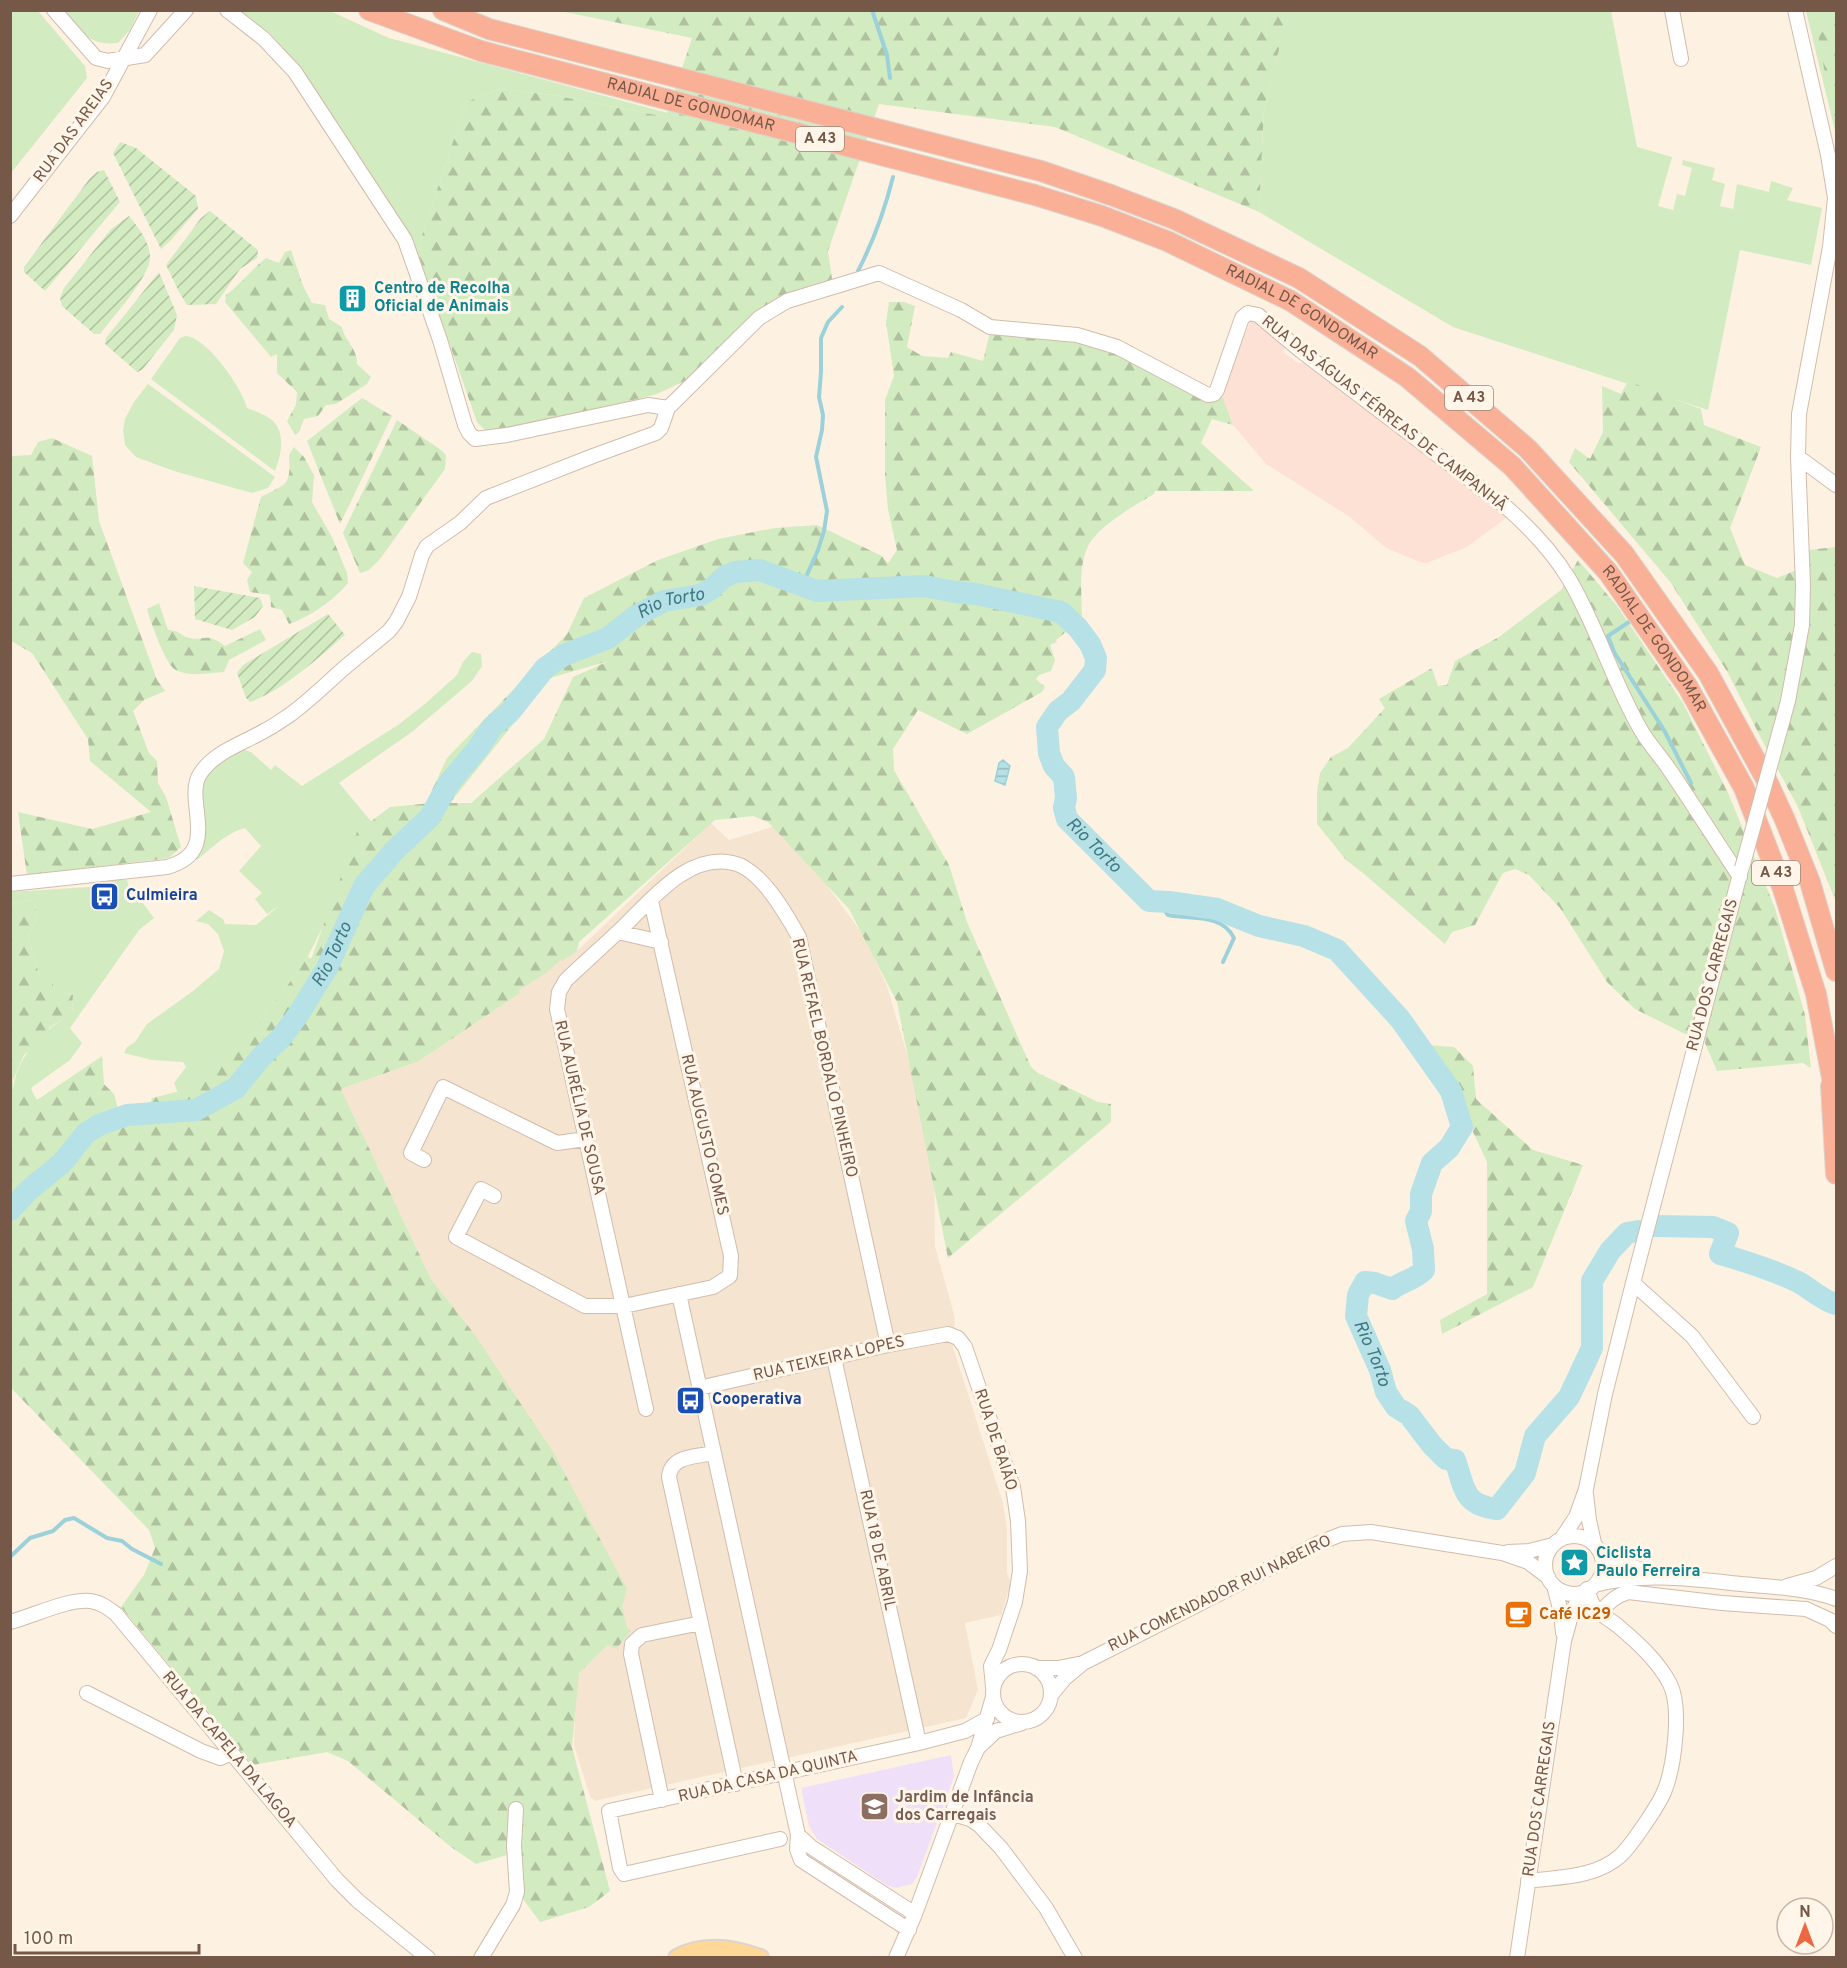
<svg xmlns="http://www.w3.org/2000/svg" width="1847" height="1968" font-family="Overpass,sans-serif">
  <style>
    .residential { fill: #f5e4d0 }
    .commercial { fill: #fee1d5 }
    .education { fill: #f0dff9 }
    .grass { fill: #d2ebc0 }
    .forest { fill: url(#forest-firs); fill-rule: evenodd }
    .garden { fill: url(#garden-furrows) }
    .water { fill: url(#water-rules); stroke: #9cd1da; stroke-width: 1.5 }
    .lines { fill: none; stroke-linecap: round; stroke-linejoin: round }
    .stream { stroke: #9cd1da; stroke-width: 4 }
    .river { stroke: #b6e1e7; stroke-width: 22 }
    .minor-casing { stroke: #d1bcac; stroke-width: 16 }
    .major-casing { stroke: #dbd4cf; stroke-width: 20 }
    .highway-casing { stroke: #dbd4cf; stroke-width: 22 }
    .minor { stroke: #fff; stroke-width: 14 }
    .major { stroke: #ffd898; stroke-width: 16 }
    .highway { stroke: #fab096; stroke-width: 20 }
    .minor-bridge-casing { stroke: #d1bcac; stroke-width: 16; stroke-linecap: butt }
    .minor-bridge { stroke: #fff; stroke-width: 14 }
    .labels { text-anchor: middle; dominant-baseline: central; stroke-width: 6; stroke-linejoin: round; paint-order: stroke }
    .shield { fill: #fff6e9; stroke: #9f8778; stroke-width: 1.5 }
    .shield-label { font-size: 15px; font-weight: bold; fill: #765848 }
    .street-label { font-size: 16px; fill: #765848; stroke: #fff6e9 }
    .culture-label { font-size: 16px; font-weight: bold; fill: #0d838f; stroke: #fff6e9; text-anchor: start }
    .transit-label { font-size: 16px; font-weight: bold; fill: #164399; stroke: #fff6e9; text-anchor: start }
    .food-label { font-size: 16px; font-weight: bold; fill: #c56008; stroke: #fff6e9; text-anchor: start }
    .education-label { font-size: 16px; font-weight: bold; fill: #785e54; stroke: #fff6e9; text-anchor: start }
    .water-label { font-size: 18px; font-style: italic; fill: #3e7883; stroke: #fff6e9 }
  </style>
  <defs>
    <pattern id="forest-firs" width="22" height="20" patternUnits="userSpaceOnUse" patternTransform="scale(1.5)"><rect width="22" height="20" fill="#d2ebc0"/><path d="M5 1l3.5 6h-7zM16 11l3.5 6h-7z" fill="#afc19e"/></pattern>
    <pattern id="garden-furrows" width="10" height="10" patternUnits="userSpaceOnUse" patternTransform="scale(1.5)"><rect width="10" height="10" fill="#d2ebc0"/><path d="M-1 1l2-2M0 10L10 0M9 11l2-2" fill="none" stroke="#afc19e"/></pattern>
    <pattern id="water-rules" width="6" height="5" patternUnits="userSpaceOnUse" patternTransform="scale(1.5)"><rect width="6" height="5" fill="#b6e1e7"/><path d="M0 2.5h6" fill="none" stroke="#99b9bd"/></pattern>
  </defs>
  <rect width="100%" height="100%" fill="#fdf2e2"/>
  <path class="residential" d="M711,823L729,840L782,824L864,936L887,986L934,1147L935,1246L955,1318L953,1347L1003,1503L1007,1529V1572L1011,1583L1001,1615L965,1623L978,1690L966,1718L594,1801L593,1799H591L574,1746L576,1690L574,1678L608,1645L625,1627L472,1331L431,1279L341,1089L419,1061L520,993L515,984L556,953L577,951Z"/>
  <path class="commercial" d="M1254,320L1287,345L1283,352L1298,363H1305L1311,366L1407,441L1509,516L1467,547L1427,563L1420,562L1386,548L1350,517L1266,464L1233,425L1221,393L1250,322Z"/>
  <path class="education" d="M951,1755L954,1777L917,1877L912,1884L896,1888L888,1886L817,1839L809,1826L801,1788Z"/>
  <path class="grass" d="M11,10L38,11L85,66L87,78L11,173Z
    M1289,10L1611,11L1637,147L1672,157L1658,206L1673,210L1677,194L1685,196L1692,168L1682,165L1683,160L1715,168L1712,180L1725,184L1720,206L1733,209L1737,184L1769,192L1771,181L1793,188L1787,200L1822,208L1811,265L1740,250L1708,410L1453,327L1259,212L1264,108Z
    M65,11H139L130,30L118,43C88,46 83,32 65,11Z
    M239,11H330L389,38L668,113L666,117L552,95L500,89L466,102L417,251L411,235L301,69L271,34Z
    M1806,11H1836V135Z
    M185,336C206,336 243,389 247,408C254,411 267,415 273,421C286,435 281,455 275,471L151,379L180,338Z
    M148,384L275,477L268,488L252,493L174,471L136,457L125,445L123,430L125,419L134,402Z
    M472,652L481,654L482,666L472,681L413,731L339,783L375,826L308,956L283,992L257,1021L236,1063L178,1093L174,1083L186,1067L183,1062L152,1060L124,1053L127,1047L135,1042L147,1024L193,991L219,969L224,951L218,934L208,924L196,921L209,910L223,919L225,924L256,925L280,905L267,914L255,899L262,893L239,871L261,846L245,828C227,832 211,849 197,860L190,854L202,796V781L216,762L242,749L251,752L271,770L275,765L302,786L398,725L426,703L457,675L463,662Z
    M115,880H127L131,894L142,902L154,918L139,930L70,1028L82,1043L70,1060L31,1088L33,1093H13C15,1056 43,1032 72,1012L73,995L55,991L52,981L39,974L28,937L37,917L35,900L11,904V892L89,887Z
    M1563 1564a12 12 0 1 1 24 0a12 12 0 1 1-24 0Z"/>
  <path class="forest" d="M560,11H1289L1264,108L1259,212L1055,127L879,104L828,251L832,279L755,313L689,379L657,394L519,428L486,431L477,422L417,251L466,102L500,89L552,95L666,117L692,38Z
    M1836,13V135L1815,18Z
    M291,250L303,286L312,303L325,305L329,319L342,327C344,340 358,349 357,364L371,377L367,384L336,404L326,405L318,416L304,419L299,432L295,435L287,421L296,405L297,392L277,373V354L271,357L225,302L226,295C241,284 251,270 266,258L279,263L285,252Z
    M889,302H904L915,306L907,347L922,356L948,358L951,352L983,361L990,332L1044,333L1104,349L1221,393L1233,425L1212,419L1201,443L1254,491H1155L1154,494C1135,505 1104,523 1091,541C1077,562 1082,595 1082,619L1056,640L1057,642L1050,645L1055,660L1051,671L1039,675L1036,679L1045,687L1042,692L967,734L918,710L893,749L894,770L949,865L967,922L1031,1067L1038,1073L1098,1102L1111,1104V1122L948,1258L897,1002L849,909L768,822L753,816L715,820L579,942L577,951L562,961L560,960L546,973L519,990L520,993L419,1061L341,1089L431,1279L472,1331L553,1452L627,1589L622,1606L627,1628L631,1631L616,1649L608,1645L579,1673L572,1747L610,1891L589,1907L540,1922L523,1899L514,1853L476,1864L451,1847L348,1761L327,1752L252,1765L121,1607L144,1575L155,1548L149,1530L11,1388V1213L31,1190L64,1165L88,1135L100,1126L114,1120L149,1115L150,1108L129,1110L83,1127L67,1149L37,1177L23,1185L11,1202V904L35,900L37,917L28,937L39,974L52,981L55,991L73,995L72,1012L49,1028L48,1036L24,1055L13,1080V1093H33L37,1100L102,1056L104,1084L114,1094L118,1109L151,1102L152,1098L180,1091L251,1032L257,1021L283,992L308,956L310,959L312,957L357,832L390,807L432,803L427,801L447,758L567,634L584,598L658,560L718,539L775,528L817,525L882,556L888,563L897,550L888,509L885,476V400L894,376L886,322ZM609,661L573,677L544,739L471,803H450L550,678Z
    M1628,381L1701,409L1704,425L1761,447L1730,528L1745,565L1777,578L1809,565L1808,550L1836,547V902L1798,807L1765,746L1728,673L1671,583L1569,462L1575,448L1590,459L1603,432L1602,386L1621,394Z
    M362,398L392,416L340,524L307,441Z
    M397,420L441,450L446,455L445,469L380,559L369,570L360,573L343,533Z
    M52,438L92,456L99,521L157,680L165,691L144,700L133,711L149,753L157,761L158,783L166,797L181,847L169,858L27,875L18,812L92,829L151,812L90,761L88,739L32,653L11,641V456L31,455L38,442Z
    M294,447L304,457L314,475L312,502L332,537L347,573L348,583C334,600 310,617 289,624L282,610L271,607L270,595L250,592L247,580L252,572L243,563L261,497C287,483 291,486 289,455Z
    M1578,560L1617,606L1683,703L1729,795L1775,908L1805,1015L1811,1068L1803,1063L1717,1071L1705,1043L1706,1039L1701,1042L1635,1009L1607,982L1560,908L1529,875L1515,869L1503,873L1475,925L1452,932L1445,944L1363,873L1346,860L1317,824V792L1320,773L1331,757L1348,748L1385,708L1379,699L1432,668L1438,686L1447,685L1455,661L1499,637L1561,590Z
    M159,603L168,630C181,631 177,633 186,637C204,643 205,630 225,646L260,629L266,640L229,660L224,672C209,673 186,678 173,668C165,661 150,621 147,609Z
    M1426,1045L1454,1047L1473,1066L1476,1099L1533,1150L1583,1165L1533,1287L1442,1334L1440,1320L1487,1294V1162L1452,1087Z"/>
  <path class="garden" d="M120,142L136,148L196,196L198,209L170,241L161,249L113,153Z
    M104,170L120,202L45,291L24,272V267L90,178L97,172Z
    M210,211L258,250L257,258L240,269L216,304L187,305L179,292L166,265L201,218Z
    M129,216C138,227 150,242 150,257C151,275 112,318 100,334H94L62,306L60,298L64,288L111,229Z
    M159,272L177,315L174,330L142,370L137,372L105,344L106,338Z
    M194,586L260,598L263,606L255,617L232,630L195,619Z
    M328,614L345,635C318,658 284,690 250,702L246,698L237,673L243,665Z"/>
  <path class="water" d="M1003,760L1010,766L1005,785L995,781L999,763Z"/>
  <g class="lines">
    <path class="stream" d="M872,10L887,55L890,78
      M858,271C873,242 885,209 893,177
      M802,586L818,550L824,531L827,511L816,457L822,430L823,415L819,397L821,372V338L828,322L842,307
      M1629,622L1608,636L1614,652L1664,730L1691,783
      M1163,901V908L1168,915C1192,920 1222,913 1234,938L1223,962
      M10,1557L30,1538L53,1531L65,1520L74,1518L107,1538L122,1541L132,1549L161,1564"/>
    <g class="river">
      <path id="s1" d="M10,1210L30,1189L62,1163L86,1133L99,1125L127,1115L196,1110L236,1088L262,1056L281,1038L298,1015L327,968L364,886L394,851L430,817L449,783L479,747L492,727L510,712L545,668L564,655L608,638L636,616L664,601L700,595L711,589L724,577L735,572L759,570L817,591L924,586L955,592L976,594L1061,612L1078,628L1090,644L1096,658L1095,670L1071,701L1058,711L1047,727L1049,753L1054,766L1064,777L1066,798L1064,808L1067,819L1149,901L1169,902L1217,909L1259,926L1304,936L1337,950L1400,1019L1451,1091L1462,1127L1449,1148L1432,1163L1421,1194V1211L1416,1221L1423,1249L1424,1270C1414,1280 1403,1281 1392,1289L1375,1283L1365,1282L1358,1295L1356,1316L1380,1370L1386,1392L1396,1407L1409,1415L1432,1445L1446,1459L1455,1460C1465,1489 1463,1505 1497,1509L1525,1473L1535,1436L1569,1397L1592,1348V1281L1610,1251L1627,1233L1638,1231"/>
      <path d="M1655,1226L1713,1227L1728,1233L1720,1254C1748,1262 1774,1270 1800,1283C1812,1290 1823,1301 1836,1304"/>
    </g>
    <defs>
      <path id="minor" d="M54,10L96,58L108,61L145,55L186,10
        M227,10L264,39L295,72L405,240L440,340L465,425L469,433L475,439L507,435L648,405L668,408
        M1672,10L1681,59
        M10,216L103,97L150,10
        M1798,457L1836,485
        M1788,701L1802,625L1803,585L1798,457L1799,414L1830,247L1835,198L1828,155L1795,10
        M10,884L167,867C223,852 183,801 200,774C215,751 242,744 264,731C274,726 282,720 291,714C310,700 326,684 343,669C358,656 374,644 389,631L396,622L409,597L422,555L427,546L460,523L486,498L593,456L656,433L661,428L668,408L759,318L787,301L879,273L961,310L990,327L1077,335L1117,347L1208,395L1214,394L1217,390L1242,318L1248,313L1258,315L1301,351L1506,507C1530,528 1552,551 1569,579C1598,628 1613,683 1642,732C1650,745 1661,757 1669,769C1693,804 1716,841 1740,877
        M618,932L661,942
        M424,1160L411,1153L443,1087L557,1143L586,1139
        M494,1196L481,1189L456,1237L585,1306H624L713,1287L730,1276L731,1256L651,901
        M1633,1283L1692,1336L1753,1417
        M679,1294L798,1835L797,1849L801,1860L909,1930
        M834,1358L919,1743
        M699,1388L888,1345L948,1334L958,1338L965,1347L1013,1487L1018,1521L1020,1571L1015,1602L999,1650L991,1666L993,1687
        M646,1409L557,1009L559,992L566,980C584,963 602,947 620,930C649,903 687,852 733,863C761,869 786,914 799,937L888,1345
        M714,1453C696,1457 671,1455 669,1477L736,1784
        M1586,1494L1589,1520L1594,1543
        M1545 1565a29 29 0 1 1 58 0a29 29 0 1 1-58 0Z
        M1562,1538L1576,1517L1586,1489L1605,1394L1633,1283L1741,870
        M1508,1552L1529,1551L1553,1545
        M1601,1553L1618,1562L1656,1574
        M1595,1585C1643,1572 1693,1579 1741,1584C1773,1587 1807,1588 1836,1599
        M1554,1586L1561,1612L1563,1633
        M1787,1586L1816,1578L1836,1566
        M1599,1614C1608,1603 1615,1596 1628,1592L1722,1603L1806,1609L1830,1620L1836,1626
        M10,1622C33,1616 67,1599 90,1601C100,1602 108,1608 116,1614L337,1880L358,1901L428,1958
        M993 1693a29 29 0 1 1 58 0a29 29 0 1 1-58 0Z
        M1036,1668H1058L1078,1664
        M87,1693L201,1751L220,1758L232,1753
        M1051,1695L1065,1678L1083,1663L1319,1543L1342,1534L1371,1532L1502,1553L1528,1562L1548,1577
        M979,1747L996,1731L1022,1723
        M662,1800L631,1654L632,1644L642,1635L701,1623
        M953,1814L970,1819L979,1825L1001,1848L1046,1908L1075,1958
        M798,1835L811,1847L915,1914
        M780,1839L624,1874L620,1868L609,1811L919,1743L965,1731L987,1719
        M1528,1881C1559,1877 1595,1878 1620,1856C1631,1846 1658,1806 1664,1792C1674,1768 1682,1708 1670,1684C1658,1661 1638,1643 1618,1626C1600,1612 1594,1614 1587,1589
        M481,1958L513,1905L517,1892L514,1846L516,1809
        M896,1958L915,1914L971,1762L978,1748L993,1697
        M1517,1958L1564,1641L1572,1612L1582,1593"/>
      <path id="major" d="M677,1958C702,1944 733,1948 760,1958"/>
      <g id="highway">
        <path id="s2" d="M369,10L481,51L1035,195L1102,216L1167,241L1291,301L1407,377L1512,466L1608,572L1688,687L1744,788L1783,889L1816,994L1836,1099"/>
        <path d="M443,10L489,29L1041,171L1111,195L1174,219L1299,278L1420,356L1528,449L1624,554L1708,673L1767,781L1785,820L1810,882L1836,971"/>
        <path d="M1831,1086L1836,1174"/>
      </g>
    </defs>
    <use href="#minor" class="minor-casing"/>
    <use href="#major" class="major-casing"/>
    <use href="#highway" class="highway-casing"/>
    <use href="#minor" class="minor"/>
    <use href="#major" class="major"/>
    <use href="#highway" class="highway"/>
    <defs>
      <path id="minor-bridge" d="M1742,868L1788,701"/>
    </defs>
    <use href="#minor-bridge" class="minor-bridge-casing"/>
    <use href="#minor-bridge" class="minor-bridge"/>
  </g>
  <defs>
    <symbol id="building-square" viewBox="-11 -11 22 22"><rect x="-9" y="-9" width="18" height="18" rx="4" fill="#0f9aa8" stroke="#fff6e9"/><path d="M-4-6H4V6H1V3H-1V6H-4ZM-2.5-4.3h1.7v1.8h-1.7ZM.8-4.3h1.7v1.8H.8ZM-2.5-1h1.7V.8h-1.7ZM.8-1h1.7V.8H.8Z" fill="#fff"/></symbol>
    <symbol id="bus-square" viewBox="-11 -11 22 22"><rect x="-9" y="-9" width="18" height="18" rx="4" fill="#1a4fb4" stroke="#fff6e9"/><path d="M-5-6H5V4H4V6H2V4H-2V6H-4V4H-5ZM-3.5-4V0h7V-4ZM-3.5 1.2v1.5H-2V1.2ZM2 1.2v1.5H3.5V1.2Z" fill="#fff"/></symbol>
    <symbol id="sight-square" viewBox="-11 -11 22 22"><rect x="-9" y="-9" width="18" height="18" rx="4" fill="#0f9aa8" stroke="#fff6e9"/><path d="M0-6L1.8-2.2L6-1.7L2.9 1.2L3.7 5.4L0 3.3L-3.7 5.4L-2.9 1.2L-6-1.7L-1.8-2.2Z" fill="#fff"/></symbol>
    <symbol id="cafe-square" viewBox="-11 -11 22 22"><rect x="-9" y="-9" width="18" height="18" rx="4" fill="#e8710a" stroke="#fff6e9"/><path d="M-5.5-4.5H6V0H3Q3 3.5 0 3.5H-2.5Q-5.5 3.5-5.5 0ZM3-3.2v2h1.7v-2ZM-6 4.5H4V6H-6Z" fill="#fff"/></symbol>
    <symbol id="school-square" viewBox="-11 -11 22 22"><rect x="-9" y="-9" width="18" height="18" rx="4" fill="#8d6e63" stroke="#fff6e9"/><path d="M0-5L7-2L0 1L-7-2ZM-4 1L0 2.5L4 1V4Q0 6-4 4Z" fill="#fff"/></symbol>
  </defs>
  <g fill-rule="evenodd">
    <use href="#building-square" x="336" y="282" width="33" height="33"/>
    <use href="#bus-square" x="88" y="880" width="33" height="33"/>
    <use href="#bus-square" x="674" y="1384" width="33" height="33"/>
    <use href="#sight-square" x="1558" y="1546" width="33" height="33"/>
    <use href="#cafe-square" x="1502" y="1598" width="33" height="33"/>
    <use href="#school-square" x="858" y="1790" width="33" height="33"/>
  </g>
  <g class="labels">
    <g class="shield">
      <rect x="796" y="127" width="48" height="24" rx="4.5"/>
      <rect x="1445" y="386" width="48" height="24" rx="4.5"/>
      <rect x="1752" y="861" width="48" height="24" rx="4.5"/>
    </g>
    <g class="shield-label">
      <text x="820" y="139">A 43</text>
      <text x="1469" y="398">A 43</text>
      <text x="1776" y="873">A 43</text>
    </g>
    <g class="street-label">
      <text stroke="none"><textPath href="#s2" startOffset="336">RADIAL DE GONDOMAR</textPath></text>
      <text transform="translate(74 131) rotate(-54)">RUA DAS AREIAS</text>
      <text stroke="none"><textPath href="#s2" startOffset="984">RADIAL DE GONDOMAR</textPath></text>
      <text transform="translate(1384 414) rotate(38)">RUA DAS ÁGUAS FÉRREAS DE CAMPANHÃ</text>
      <text stroke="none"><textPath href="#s2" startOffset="1470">RADIAL DE GONDOMAR</textPath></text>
      <text transform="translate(1713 975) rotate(-75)">RUA DOS CARREGAIS</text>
      <text transform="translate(824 1058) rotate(77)">RUA REFAEL BORDALO PINHEIRO</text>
      <text transform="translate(579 1108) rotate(77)">RUA AURÉLIA DE SOUSA</text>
      <text transform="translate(704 1135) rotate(77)">RUA AUGUSTO GOMES</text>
      <text transform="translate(829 1359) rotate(-13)">RUA TEIXEIRA LOPES</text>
      <text transform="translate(995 1440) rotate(72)">RUA DE BAIÃO</text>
      <text transform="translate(877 1550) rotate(78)">RUA 18 DE ABRIL</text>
      <text transform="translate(1220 1594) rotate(-26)">RUA COMENDADOR RUI NABEIRO</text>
      <text transform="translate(229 1750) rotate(50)">RUA DA CAPELA DA LAGOA</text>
      <text transform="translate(768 1777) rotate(-13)">RUA DA CASA DA QUINTA</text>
      <text transform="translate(1540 1799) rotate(-82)">RUA DOS CARREGAIS</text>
    </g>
    <g class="culture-label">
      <text x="374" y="289">Centro de Recolha<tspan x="374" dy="18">Oficial de Animais</tspan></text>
      <text x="1596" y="1554">Ciclista<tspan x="1596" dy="18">Paulo Ferreira</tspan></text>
    </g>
    <g class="transit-label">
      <text x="126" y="896">Culmieira</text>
      <text x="712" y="1400">Cooperativa</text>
    </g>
    <g class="food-label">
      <text x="1539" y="1615">Café IC29</text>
    </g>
    <g class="education-label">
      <text x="895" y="1798">Jardim de Infância<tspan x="895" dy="18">dos Carregais</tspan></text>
    </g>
    <g class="water-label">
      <text stroke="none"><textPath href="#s1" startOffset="938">Rio Torto</textPath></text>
      <text stroke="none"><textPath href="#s1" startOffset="1624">Rio Torto</textPath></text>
      <text stroke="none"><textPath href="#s1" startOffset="434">Rio Torto</textPath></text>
      <text stroke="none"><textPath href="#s1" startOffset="2418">Rio Torto</textPath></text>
    </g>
  </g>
  <rect width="1847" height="1968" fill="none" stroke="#765848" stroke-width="24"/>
  <g transform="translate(1805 1926)"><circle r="28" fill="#fff6e9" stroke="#c8b7a9" stroke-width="1.5"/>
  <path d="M0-4.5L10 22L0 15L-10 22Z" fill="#ec6742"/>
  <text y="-9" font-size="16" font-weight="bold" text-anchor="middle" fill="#765848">N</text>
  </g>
  <path d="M15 1944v9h184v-9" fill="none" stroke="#765848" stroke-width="3"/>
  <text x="24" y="1944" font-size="18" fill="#765848" stroke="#fff6e9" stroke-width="4.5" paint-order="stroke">100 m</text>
</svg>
